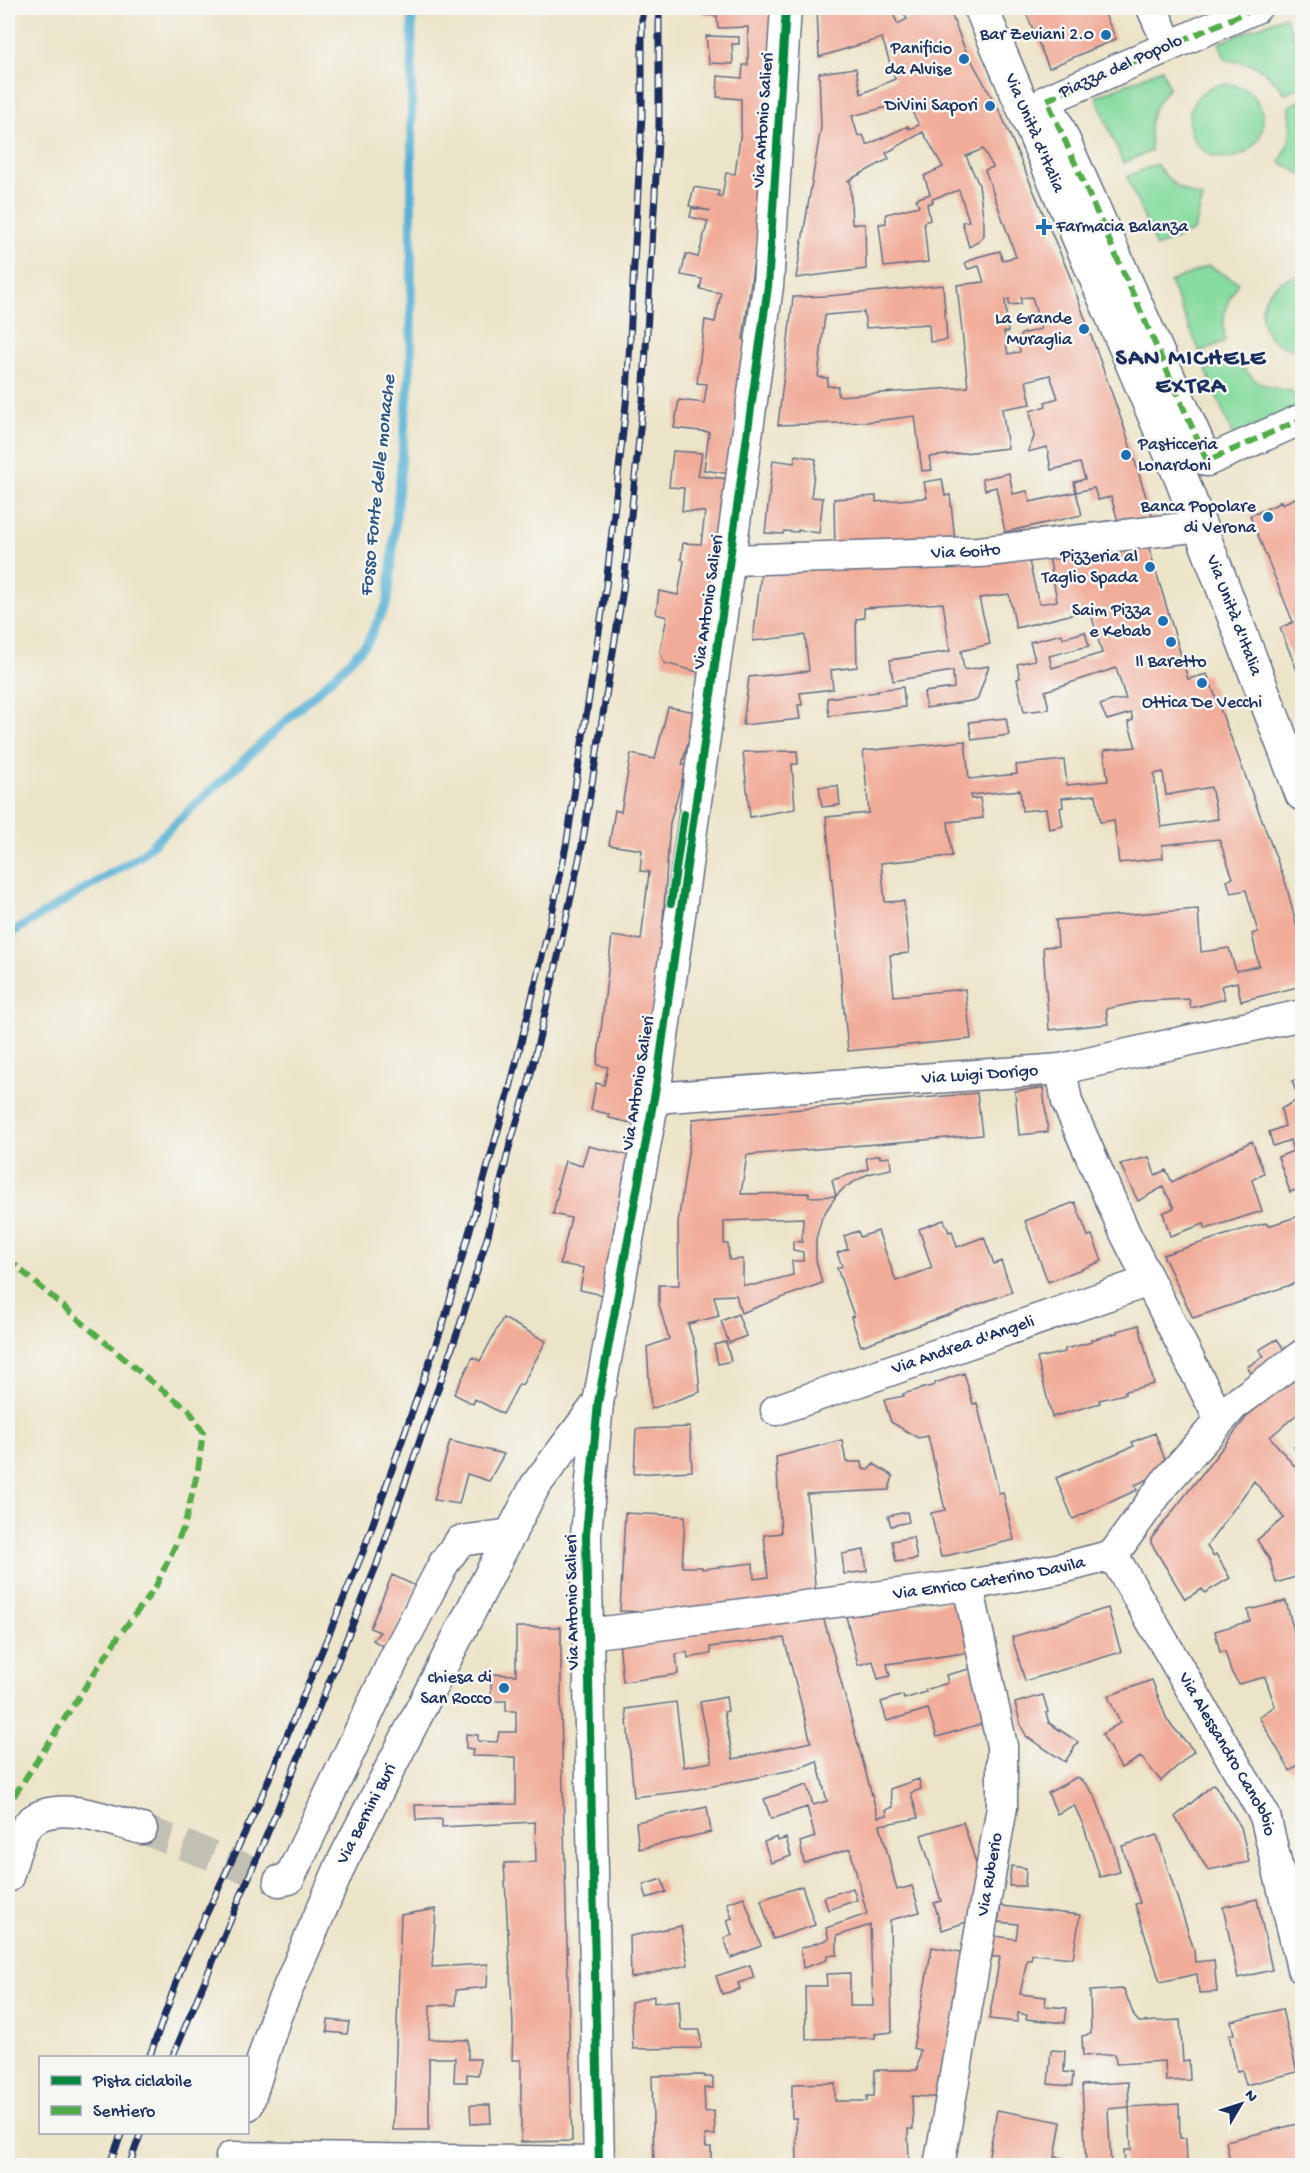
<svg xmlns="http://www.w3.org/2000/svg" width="1310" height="2173" font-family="'Gochi Hand',sans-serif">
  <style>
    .green { fill: #87dc9f; stroke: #51867e; stroke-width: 1.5 }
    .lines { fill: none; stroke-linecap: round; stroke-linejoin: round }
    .stream { stroke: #57b1d5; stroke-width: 9 }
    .building { fill: #f1ac99; fill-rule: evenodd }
    .minor-tunnel { stroke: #c2c0b3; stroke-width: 30; stroke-dasharray: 30 15; stroke-linecap: butt }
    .minor-casing { stroke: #646e83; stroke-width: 33 }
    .major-casing { stroke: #646e83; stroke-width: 36 }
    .minor { stroke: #fff; stroke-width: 30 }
    .major { stroke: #fff; stroke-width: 33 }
    .rail-casing { stroke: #1b2f5e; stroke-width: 7 }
    .rail { stroke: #f6f6f2; stroke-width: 4.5; stroke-dasharray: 14; stroke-linecap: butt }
    .quiet { stroke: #52ab49; stroke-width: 6; stroke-dasharray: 12 6; stroke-linecap: butt }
    .cycleway-casing { stroke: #f6f6f2; stroke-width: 11 }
    .cycleway { stroke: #00873e; stroke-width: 8 }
    .poi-dot { fill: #1f6fb2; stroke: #f6f6f2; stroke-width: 2 }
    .labels { text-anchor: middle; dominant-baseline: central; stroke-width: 5; stroke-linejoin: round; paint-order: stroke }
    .poi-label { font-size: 18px; fill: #1b2f5e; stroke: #f6f6f2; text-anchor: end }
    .street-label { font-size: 18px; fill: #1b2f5e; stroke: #f6f6f2 }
    .water-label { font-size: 20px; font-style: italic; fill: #2d5682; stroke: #f6f6f2 }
    .district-label { font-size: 24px; font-weight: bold; letter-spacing: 1.5px; fill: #1b2f5e; stroke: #f6f6f2 }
  </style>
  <rect width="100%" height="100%" fill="#f6f6f2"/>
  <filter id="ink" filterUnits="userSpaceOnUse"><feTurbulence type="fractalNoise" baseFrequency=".0167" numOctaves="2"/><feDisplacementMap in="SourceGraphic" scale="12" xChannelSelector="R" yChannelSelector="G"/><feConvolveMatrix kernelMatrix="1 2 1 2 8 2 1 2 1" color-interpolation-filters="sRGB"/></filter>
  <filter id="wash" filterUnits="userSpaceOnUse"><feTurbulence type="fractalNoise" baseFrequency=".008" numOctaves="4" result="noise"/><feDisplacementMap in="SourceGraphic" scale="24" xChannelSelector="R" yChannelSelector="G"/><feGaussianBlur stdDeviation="1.35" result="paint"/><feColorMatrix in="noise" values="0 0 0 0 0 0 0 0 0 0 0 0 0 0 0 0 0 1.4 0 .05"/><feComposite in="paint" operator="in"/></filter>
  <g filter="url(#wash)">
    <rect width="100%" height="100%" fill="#ece4c8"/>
    <path class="green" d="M1285,16L1302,57V86L1285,93C1263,68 1259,64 1226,60L1219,43Z
      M1162,69L1169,87C1148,113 1149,118 1151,151L1123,163L1096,97Z
      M1189 121a37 37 0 1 1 74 0a37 37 0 1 1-74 0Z
      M1302,100V175L1280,162C1291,141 1293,130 1289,106Z
      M1156,164C1171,184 1180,191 1203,198L1194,231L1156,247L1127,177Z
      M1208,266L1238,282C1225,307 1221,313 1225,341L1200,352L1170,282Z
      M1297,276L1302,277V349C1256,353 1243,288 1297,276Z
      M1234,358C1256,383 1259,387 1292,391L1299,408L1233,436L1206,370Z"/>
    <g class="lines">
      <path class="stream" d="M8,935L140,856L343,668L367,643L388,601L411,360L412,8"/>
    </g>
    <g id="blocks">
      <path class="building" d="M703,8H777L756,246L743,339H745L730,474L704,470L709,432L674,428L679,400L704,403L707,384L697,383L705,320L715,322L721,293L700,289L702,279L681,275L686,254L698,257L708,221L690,217L692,208L711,211L689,206L694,187L719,191L718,196L722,197L726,173L735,174L741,130V99L717,97L718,76L742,78L743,65H748V27L718,28L717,16L704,15Z
        M817,8H841V10L850,8H890L898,24L907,19L901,8H949L964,47L1001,114L1069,274L1125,430L1153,519L1120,528L1111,497L1098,500L1094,488L1076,492L1074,482L1085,479L1080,463L1051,470L1047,447L1028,452L1034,437L1030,411L1046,406L1045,402L1058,398L1050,375L1026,381L1031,404L1002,409L1008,448L929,457L932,470L922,471L915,416L867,422L778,425L793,297L828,296L943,285L947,340L930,342L929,324L866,328L864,312L825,315L818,377L828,378L827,386L838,387V396L968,387L957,285L984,282L979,266L968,269L965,263L977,257L1000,251L1002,260L1016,257L985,170L993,167L983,149L966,156L979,185L984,224V235L978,242L969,247L962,222L969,221L959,190L932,199L933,202L927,204L930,220L924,222L928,262L884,267L879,224L886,223V214L919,206L916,199L930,194L924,176L943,167L923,132L886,153L889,159L847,181L850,180L852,224H865L866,269L796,278L821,127L819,73L856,68L861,94L895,79L882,38L819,57ZM907,102L919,125L909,129L908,126L867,145L863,135L858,136L852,116ZM1032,297L1041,329L1021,334L1019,344L1020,352L1008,354L1004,332H1008L1005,300L1009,299V305L1021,304V298Z
        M1024,8H1102L1116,39L1049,68Z
        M1170,8H1192L1175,13Z
        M706,36L739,37V44H732L733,64L709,63Z
        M673,451L702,453L698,476L730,479L702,673L664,663L660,651L667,617L656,614L659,591L678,595L684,561L681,559L683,543L701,544L705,512L682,511L684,488L669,487Z
        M796,455L816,459L811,497L823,498L819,533L798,530V532L784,531L783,534L765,533L773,460L794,463Z
        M1009,473L1013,494L1027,491L1030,502L1076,492L1082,515L1005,532L996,487L985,490L982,479Z
        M942,479L945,496L950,495L955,540L835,551L834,499L876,496V502L924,498H927L924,482Z
        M1298,497L1302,507V683L1280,628L1293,622L1250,516L1280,503L1279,501H1281L1282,504Z
        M1147,541L1188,679L1207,674L1286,884L1298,931L1302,964V986L1241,1001L1237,982L1221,986L1225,999L1191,1008L1189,999L1144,1001L1106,1009L1108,1024L1049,1030L1043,947L1058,946L1056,920L1198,909L1201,952L1229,948L1236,971L1259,966L1252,934L1258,932L1246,890L1231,893L1227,881L1233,878L1219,839L1162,845L1163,858L1119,863L1114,820L1100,822L1096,795L1062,798L1063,807L1060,808L1063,826L1049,829L1046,809L1022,811L1020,790L971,795V799L980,798L983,818L948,822L952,856L881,863L885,902L904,901L909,953L890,955L894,996L965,989L971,1039L848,1051L826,817L869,813L863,751L965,741L969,779L1017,774L1016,765L1064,760L1067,785L1108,781L1104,750L1136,747L1128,722L1133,720L1131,713L1107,720L1100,705L1111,701L1126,699L1116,668L1045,691L1049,709L1024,712L1017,679L1020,678L1017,664L1035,660L1030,642L1062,634L1063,638L1085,632L1089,646L1049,656L1052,668L1102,653L1090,610L1016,628L1009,594L979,598L990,644L961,651L964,670L989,666L977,700L926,708L924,692L954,688L953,671L893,681L890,660L950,651L943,603L864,608V618L856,619L857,667L831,670L833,689L800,693L802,705H798L800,719L743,725L749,677L809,671L805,635L753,641L761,573L1028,557L1039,604L1057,601L1049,556ZM1163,772L1166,795L1211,787L1218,819L1161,827L1154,774Z
        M903,687L905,707L829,716L827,698L878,692L877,690Z
        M668,707L696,712L682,765L686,766L670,823L661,948L636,1124L609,1118V1114L591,1110L596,1083L604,1085L608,1067L597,1065L612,936L641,940L649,872L640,871L642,850L609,845L615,810L621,812L631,754L655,759Z
        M1006,718L1009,735L972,740L969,722Z
        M797,751L798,764H792L795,809L750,817L743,752Z
        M838,786L840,805L822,807L819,787Z
        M1302,1077V1188L1290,1192L1278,1157L1293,1151L1290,1140L1273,1146L1269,1132L1285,1126L1281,1109L1299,1099L1292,1081Z
        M1043,1088L1048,1132L1019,1135L1015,1091Z
        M977,1093L982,1135L747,1155L741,1194L809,1193V1197L836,1196L822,1217L816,1239V1260L822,1283L741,1313L736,1295L714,1296L719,1316L688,1324L696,1349L700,1392L651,1409L647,1347L669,1339L659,1305V1285H679L678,1223L693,1119ZM803,1218L802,1242L793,1241V1250L803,1252V1261H792L793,1275L754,1285H743V1259L729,1260L728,1244H724V1221Z
        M1252,1141L1264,1173L1252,1180L1262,1211L1206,1229L1204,1224L1170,1236L1163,1213L1174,1208L1163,1187L1138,1201L1120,1164L1149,1157L1155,1175L1166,1170L1172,1182Z
        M588,1146L632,1156L614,1228L618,1230L603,1295L580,1290L584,1268L560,1264L571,1218L553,1214L559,1189L557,1188L565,1161L582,1166Z
        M880,1155V1158L890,1157L891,1169L868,1174L845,1187L836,1196L832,1180L868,1169L866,1158Z
        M1075,1202L1088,1236L1092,1235L1102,1261L1048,1282L1025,1221Z
        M1302,1215V1243L1299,1244L1302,1256V1281L1193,1318L1163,1255L1244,1229L1266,1223L1268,1226Z
        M944,1220L949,1232L952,1231L957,1247L984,1237L994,1264L1001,1261L1012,1292L861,1346L851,1317L854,1316L837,1268L842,1266L837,1253L848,1249L844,1236L858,1231L860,1237L878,1231L896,1281L932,1268L919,1229Z
        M738,1314L746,1336L729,1343L721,1321Z
        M503,1318L546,1341L522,1385L519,1384L503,1414L475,1399L473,1404L454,1394L473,1357L480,1361Z
        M1139,1325L1154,1384L1125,1391V1394L1099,1400L1100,1403L1052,1417L1037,1358L1065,1352V1349L1092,1342L1091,1340L1117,1333V1331Z
        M1277,1339L1289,1357L1256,1380L1247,1367L1264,1356L1259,1350Z
        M726,1342L731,1361L718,1364L714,1345Z
        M1302,1372V1410L1270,1437L1302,1475V1496L1296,1501L1302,1506V1575L1276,1583L1270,1560L1257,1540L1284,1518L1254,1481L1207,1546L1213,1556L1216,1554L1230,1578L1205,1593L1202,1589L1185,1599L1151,1543V1539L1248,1415Z
        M964,1373L973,1404L977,1403L999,1493L1003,1492L1014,1540L941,1557L931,1513L945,1510L928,1436L918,1438L891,1422L884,1400L904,1396L903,1394L935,1385V1383Z
        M690,1427L692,1471L634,1474L636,1429Z
        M1155,1433L1165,1460L1162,1468L1153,1472L1155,1476L1135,1485L1137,1490L1073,1519L1056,1478L1134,1446L1132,1442Z
        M1302,1437V1458L1294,1447Z
        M842,1440L846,1462H862L863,1469L868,1470L874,1464L893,1476L889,1490L807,1494L816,1595L679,1613L620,1611L625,1513L685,1516L682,1567H702V1569L753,1563L754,1579L768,1577L764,1535L781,1533L776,1457Z
        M450,1441L504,1454L489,1481L467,1474L459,1504L434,1500Z
        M907,1512L909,1522L891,1526L888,1516Z
        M913,1537L917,1559L896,1562L892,1541Z
        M864,1550L867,1571L844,1574L842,1554Z
        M392,1575L416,1586L387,1649L373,1640L380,1632L370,1628Z
        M968,1599L979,1651L887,1664L890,1676L878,1679L873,1661L858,1665L844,1608L858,1607L859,1615Z
        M1286,1601L1299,1652L1302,1651V1762L1290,1771L1259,1717L1275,1706L1265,1677L1239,1684L1231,1672L1225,1651L1220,1652L1215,1631L1250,1621L1248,1610Z
        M1108,1608L1121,1652L1025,1681L1012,1637Z
        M821,1609L878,1817L887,1815L886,1810L893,1807L890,1789L919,1779L921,1789L911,1793L918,1818L880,1825L897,1890L912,1886L920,1912L890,1920L892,2032L875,2034V2038L806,2039L805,1986H827L826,1974L850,1973V2006H873L870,1925L837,1936V1955H827V1960L803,1968L801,1948L829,1939L826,1928L867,1914L850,1849L804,1863L800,1842L815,1837L807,1807L771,1819L764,1799L807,1785L813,1805L827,1801L817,1761L796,1769L750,1779L687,1791L634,1797L626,1709L676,1702L684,1767L712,1762L700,1702L726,1697L728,1711L724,1712L733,1759L811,1742L784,1638L710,1647L711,1654L688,1658L687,1652L676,1654L678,1674L623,1682L619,1641Z
        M516,1627H561V1711L572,2141L521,2142V2060H512L513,2025L504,1863L536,1862L535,1822L442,1827V1819L416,1820L415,1805L516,1804V1757L472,1756L473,1749L466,1748V1734L478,1735V1741L497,1742L499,1732H516V1711H506V1701H491V1674L516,1675Z
        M982,1666L987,1722L937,1737L928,1709L887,1721L881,1702L903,1695L904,1699L926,1692L925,1690L948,1683L946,1675Z
        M1152,1680L1167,1720L1194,1751L1161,1781L1141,1757L1121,1768L1102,1734L1120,1723L1108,1696Z
        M1043,1695L1048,1712L1046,1713L1049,1723L1078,1742L1065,1762L1027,1737L1021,1726L1015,1703Z
        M1077,1777L1085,1783L1095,1796L1114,1847L1120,1872L1100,1877L1084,1827L1074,1805L1057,1814L1048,1793Z
        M1214,1784L1241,1827L1249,1862L1208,1870L1175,1817Z
        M707,1807L711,1832L639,1849L636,1822Z
        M963,1822L984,1888L979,1918L942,1930L934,1903L941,1901L921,1835Z
        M1157,1835L1194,1950L1195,1962L1214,1960L1217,1992L1199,1993L1197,1974L1160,1982L1135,1904L1140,1903L1122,1846Z
        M777,1837L778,1841L786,1838L791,1856L771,1863L764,1842Z
        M1011,1866L1026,1868L1025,1886H1009Z
        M662,1879L666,1892L647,1898L643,1885Z
        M802,1886L815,1925L773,1939L761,1900Z
        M853,1888L857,1900L828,1910L824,1897Z
        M744,1897L761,1946L731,1958L724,1938L732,1935L727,1920L732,1918L727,1903Z
        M1257,1899L1272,1970L1238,1978L1223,1907Z
        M1001,1906L1080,1915L1073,1958L1032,1954L1031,1960H1027L1020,1994L1046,1997L1045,2006L1067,2008L1065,2023L1026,2019L1027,2015L1018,2013L1017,2022L989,2019L1000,1957H992L995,1936L1016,1939L1018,1924L998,1922Z
        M436,1909L432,1967L488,1964L487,1987L456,1990V2005H430L429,2039L468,2040V2059H480L478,2075L467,2074V2082H454L455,2058H429V2130H393L401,1915Z
        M681,1926L688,1965L631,1978L630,1936Z
        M932,1947L972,1954L947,2098L912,2096L913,2129H908L909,2163L936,2160L935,2166H797L796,2118H792V2084L835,2083V2101H867V2096H874L875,2070H917L920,2050L913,2048Z
        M750,1965L754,1978L738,1983L740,1989L722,1994L716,1976Z
        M1124,1989L1134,2016L1139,2022L1180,2020L1183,2061L1189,2060L1190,2080L1166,2081L1165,2061L1116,2064L1115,2054L1083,2056L1082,2036L1091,2034L1090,1991Z
        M654,1996V2003L679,2000L681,2030H700L701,2048L633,2049L631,2002Z
        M1282,2009L1297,2072L1246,2085L1242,2070L1237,2071L1229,2035L1234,2034L1231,2021Z
        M328,2020L349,2022L347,2034L327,2032Z
        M1051,2050L1065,2051L1064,2072L1073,2073L1072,2086L1048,2084Z
        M704,2075V2077H713V2088H704L705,2112L714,2111L715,2135H705L706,2147H711V2166H654L652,2076Z
        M1128,2082L1129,2107L1179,2104L1180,2138H1186L1187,2166H1125L1124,2150H1131L1129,2107L1108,2109L1111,2166H1086L1082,2085Z
        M470,2105H490L491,2123L471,2124Z
        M997,2110L1061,2122L1055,2157L1063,2158L1062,2166H987Z
        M1302,2123V2166H1231L1226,2141Z"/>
    </g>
  </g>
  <g filter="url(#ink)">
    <use href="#blocks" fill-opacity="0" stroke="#646e83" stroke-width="1.5"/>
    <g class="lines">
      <path class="minor-tunnel" d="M142,1829L279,1881"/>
      <defs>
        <g id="minor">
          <path d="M1152,8L1164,35"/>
          <path d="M1256,8L1047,100L1207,461L1302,419"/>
          <path id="s1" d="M730,560L979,552L1201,526"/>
          <path d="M1061,1069L1067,1102L1126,1235L1220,1420"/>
          <path id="s2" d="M654,1098L1061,1069L1302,1015"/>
          <path id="s3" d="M776,1410L1149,1281"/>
          <path id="s4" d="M1113,1555L1265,1816L1302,1968"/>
          <path id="s5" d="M588,1634L968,1585L1062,1568L1113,1555L1164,1484L1233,1406L1302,1355"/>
          <path d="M8,1877C12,1864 20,1831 30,1822C58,1798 111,1821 142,1829"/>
          <path d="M279,1881L289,1879L394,1659L444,1563L460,1541L511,1534"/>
          <path id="s6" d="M248,2105L276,2016L342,1862L535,1486L598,1403"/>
          <path d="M231,2157L599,2162"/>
          <path d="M599,2166L586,1535L598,1403L656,1087L768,286L786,8"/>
          <path id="s7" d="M939,2166L1002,1807V1746L968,1585"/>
        </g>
        <g id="major">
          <path id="s8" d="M981,8L1182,480L1302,794"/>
        </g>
      </defs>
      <use href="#minor" class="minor-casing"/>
      <use href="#major" class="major-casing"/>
      <use href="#minor" class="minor"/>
      <use href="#major" class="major"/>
      <defs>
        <path id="rail" d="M149,2058L184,1961L258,1805L363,1552L445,1318L511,1084L550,923L567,841L606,586L627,395L642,115V8
          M172,2058L276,1813L377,1564L402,1492L460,1325L488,1235L510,1144L528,1086L556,966L582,846L624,583L643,400L659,125V8
          M109,2166L122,2132
          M129,2166L141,2132"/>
      </defs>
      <use href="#rail" class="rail-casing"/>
      <use href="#rail" class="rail"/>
      <path class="quiet" d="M1256,8L1047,100L1207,461L1302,419
        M8,1259L148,1379L189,1410L203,1432L198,1470L184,1527L155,1588L118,1637L8,1805"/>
      <defs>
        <path id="cycleway" d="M671,903L684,814
          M599,2166L586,1535L598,1403L656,1087L768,286L786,8"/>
      </defs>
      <use href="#cycleway" class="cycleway-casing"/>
      <use href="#cycleway" class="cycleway"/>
    </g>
  </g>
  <g class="poi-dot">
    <circle cx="1106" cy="35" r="6"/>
    <circle cx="964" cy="59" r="6"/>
    <circle cx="990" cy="106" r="6"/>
    <path d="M1041 218h6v6h6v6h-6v6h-6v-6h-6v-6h6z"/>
    <circle cx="1084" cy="329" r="6"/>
    <circle cx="1126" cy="455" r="6"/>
    <circle cx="1268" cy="517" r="6"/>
    <circle cx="1150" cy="567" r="6"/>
    <circle cx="1163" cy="621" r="6"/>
    <circle cx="1171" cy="642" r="6"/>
    <circle cx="1202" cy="683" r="6"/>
    <circle cx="504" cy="1688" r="6"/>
  </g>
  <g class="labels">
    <g class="poi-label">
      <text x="1094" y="35">Bar Zeviani 2.0</text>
      <text x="952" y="49">Panificio<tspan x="952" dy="21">da Alvise</tspan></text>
      <text x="978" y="106">DiVini Sapori</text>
      <text x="1056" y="227" text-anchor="start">Farmacia Balanza</text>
      <text x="1072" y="319">La Grande<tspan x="1072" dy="21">Muraglia</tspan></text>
      <text x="1138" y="445" text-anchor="start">Pasticceria<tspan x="1138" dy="21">Lonardoni</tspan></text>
      <text x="1256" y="507">Banca Popolare<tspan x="1256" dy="21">di Verona</tspan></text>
      <text x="1138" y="557">Pizzeria al<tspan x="1138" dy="21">Taglio Spada</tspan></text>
      <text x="1151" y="611">Saim Pizza<tspan x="1151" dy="21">e Kebab</tspan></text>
      <text x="1171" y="662" text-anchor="middle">Il Baretto</text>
      <text x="1202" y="703" text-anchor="middle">Ottica De Vecchi</text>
      <text x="492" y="1678">chiesa di<tspan x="492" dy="21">San Rocco</tspan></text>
    </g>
    <g class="street-label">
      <text transform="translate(1121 67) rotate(-24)">Piazza del Popolo</text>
      <text transform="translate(764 120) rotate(-86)">Via Antonio Salieri</text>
      <text stroke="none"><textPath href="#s8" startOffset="136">Via Unità d'Italia</textPath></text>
      <text stroke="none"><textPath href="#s1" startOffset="236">Via Goito</textPath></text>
      <text transform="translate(709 602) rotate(-82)">Via Antonio Salieri</text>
      <text stroke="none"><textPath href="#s8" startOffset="658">Via Unità d'Italia</textPath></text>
      <text stroke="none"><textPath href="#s2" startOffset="327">Via Luigi Dorigo</textPath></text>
      <text transform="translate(639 1083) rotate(-81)">Via Antonio Salieri</text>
      <text stroke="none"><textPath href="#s3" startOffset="198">Via Andrea d'Angeli</textPath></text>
      <text stroke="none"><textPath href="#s5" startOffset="405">Via Enrico Caterino Davila</textPath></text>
      <text transform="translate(573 1602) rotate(-91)">Via Antonio Salieri</text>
      <text stroke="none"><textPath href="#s4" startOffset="230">Via Alessandro Canobbio</textPath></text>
      <text stroke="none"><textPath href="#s6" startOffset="315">Via Bernini Buri</textPath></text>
      <text stroke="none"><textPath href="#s7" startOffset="296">Via Ruberio</textPath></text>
    </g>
    <g class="water-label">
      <text transform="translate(379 486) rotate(-84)">Fosso Fonte delle monache</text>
    </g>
    <g class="district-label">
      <text x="1191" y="359">SAN MICHELE<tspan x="1191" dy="28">EXTRA</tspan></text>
    </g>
  </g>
  <rect width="1310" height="2173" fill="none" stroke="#f6f6f2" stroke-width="30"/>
  <rect x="39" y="2056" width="210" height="78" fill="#f6f6f2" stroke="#9ea6b7" stroke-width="1.5"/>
  <rect x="51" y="2076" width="30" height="9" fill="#00873e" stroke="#9ea6b7" stroke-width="1.5"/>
  <text x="93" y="2086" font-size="18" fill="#1b2f5e">Pista ciclabile</text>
  <rect x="51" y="2106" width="30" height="9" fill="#52ab49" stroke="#9ea6b7" stroke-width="1.5"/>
  <text x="93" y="2116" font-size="18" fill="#1b2f5e">Sentiero</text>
  <g transform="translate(1241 2104) rotate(51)" stroke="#f6f6f2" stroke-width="4.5" paint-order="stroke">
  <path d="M0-4.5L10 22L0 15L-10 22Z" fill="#1b2f5e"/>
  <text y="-9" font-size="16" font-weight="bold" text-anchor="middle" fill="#1b2f5e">N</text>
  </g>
</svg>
